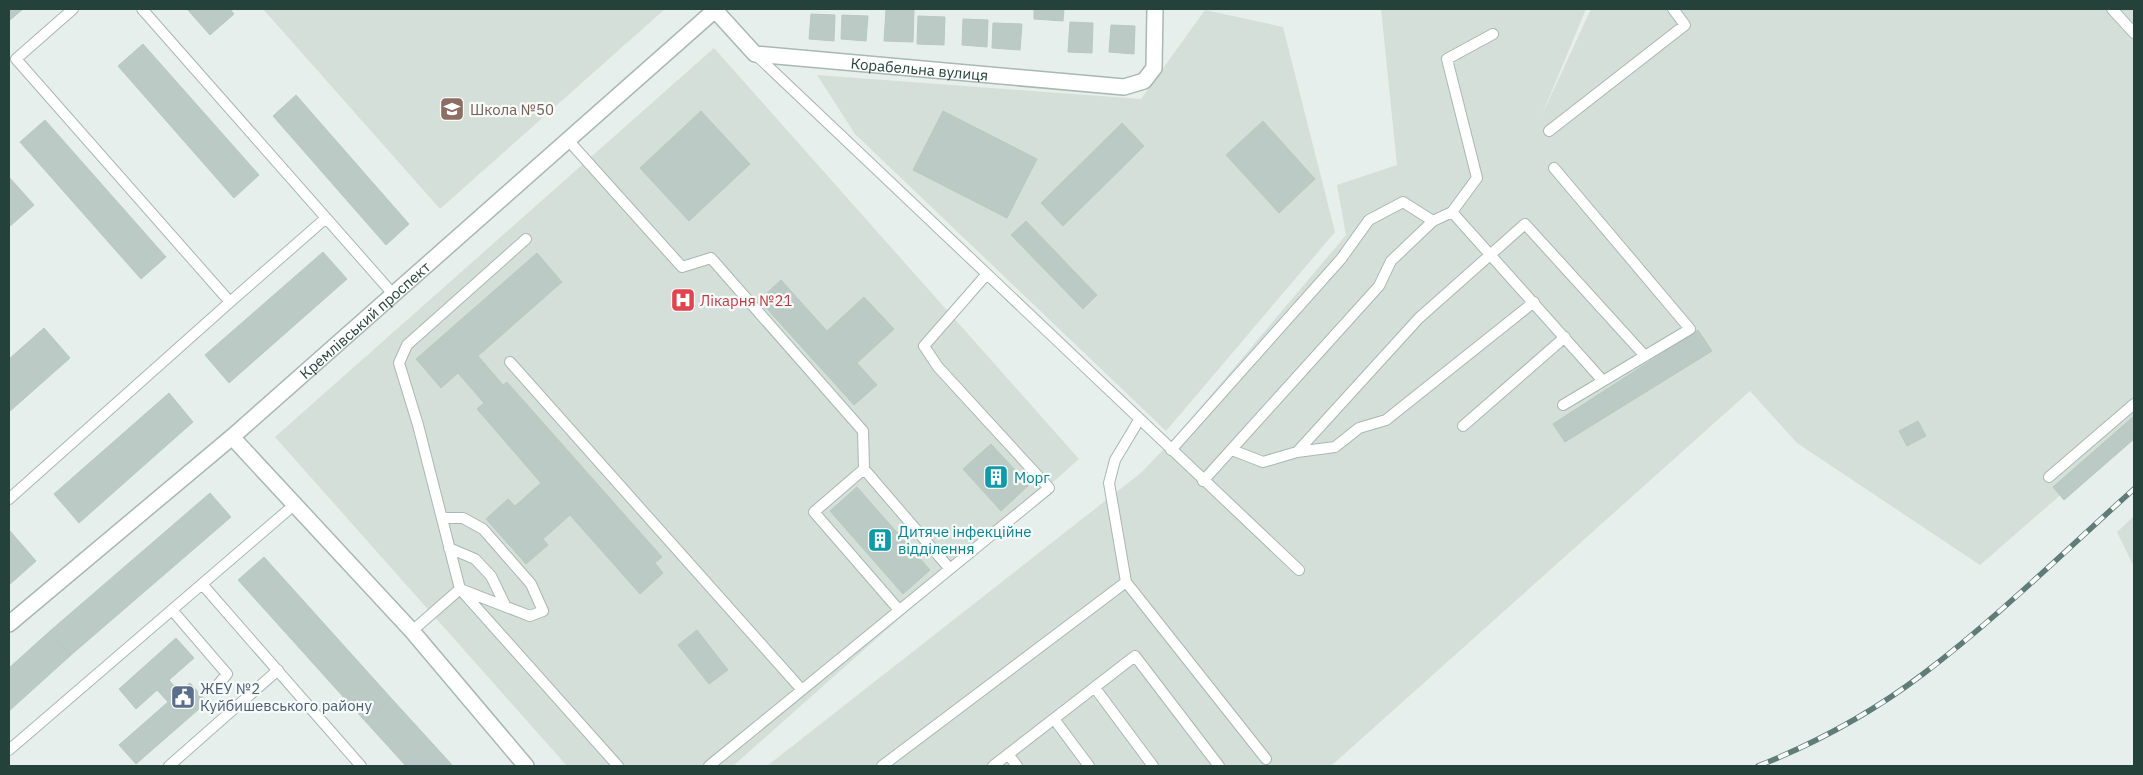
<svg xmlns="http://www.w3.org/2000/svg" width="2143" height="775" font-family="'IBM Plex Sans',sans-serif">
  <style>
    .built { fill: #d4dfda }
    .building { fill: #bbcac4; stroke: #b8c9c2 }
    .lines { fill: none; stroke-linecap: round; stroke-linejoin: round }
    .lane-casing { stroke: #a8b8b2; stroke-width: 12 }
    .street-casing { stroke: #a8b8b2; stroke-width: 18 }
    .lane { stroke: #fff; stroke-width: 10 }
    .street { stroke: #fff; stroke-width: 15 }
    .rail-casing { stroke: #5f7d75; stroke-width: 5.5 }
    .rail { stroke: #f7fbf9; stroke-width: 4; stroke-dasharray: 11; stroke-linecap: butt }
    .labels { text-anchor: middle; dominant-baseline: central; stroke-width: 4.5; stroke-linejoin: round; paint-order: stroke }
    .street-label { font-size: 15px; fill: #24423a; stroke: #f7fbf9 }
    .education-label { font-size: 15px; fill: #785e54; stroke: #f7fbf9; text-anchor: start }
    .health-label { font-size: 15px; fill: #be3a42; stroke: #f7fbf9; text-anchor: start }
    .culture-label { font-size: 15px; fill: #0d838f; stroke: #f7fbf9; text-anchor: start }
    .service-label { font-size: 15px; fill: #4e5e75; stroke: #f7fbf9; text-anchor: start }
  </style>
  <rect width="100%" height="100%" fill="#e6efeb"/>
  <path class="built" d="M263,9H665L440,209Z
    M1381,9H1586L1541,117L1591,9H2134V431L1980,565L1797,443L1750,391L1331,766H767L1142,472L1179,433L1346,235L1337,185L1397,165Z
    M1205,10L1283,27L1335,232L1166,431L855,134L817,75L1141,99Z
    M714,48L1079,459L733,766H567L275,437Z
    M2134,516V567L2117,532Z"/>
  <path class="building" d="M9,9H23L9,21Z
    M187,9H230L234,14L210,35Z
    M886,9H914L913,42L884,41Z
    M1034,9H1064L1063,21L1034,19Z
    M811,14L835,15L834,41L809,39Z
    M842,15L868,16L866,41L841,39Z
    M918,16L945,17L944,45L917,44Z
    M963,19L988,20L987,47L962,45Z
    M1070,22L1093,23L1092,53L1068,52Z
    M993,23L1022,24L1020,50L992,48Z
    M1111,25L1135,26L1134,54L1109,52Z
    M143,44L259,175L234,198L118,66Z
    M296,95L409,224L386,245L273,116Z
    M701,111L750,164L689,221L640,168Z
    M943,111L1037,159L1007,218L913,170Z
    M45,120L166,257L141,279L20,142Z
    M1263,121L1315,179L1279,213L1226,155Z
    M1122,123L1144,146L1063,226L1041,203Z
    M9,177L34,205L9,227Z
    M1026,221L1097,295L1083,309L1011,235Z
    M323,252L347,279L229,383L205,355Z
    M537,253L562,282L478,356L503,385L507,382L662,557L655,563L663,573L640,594L570,515L543,539L548,545L526,564L486,519L508,499L515,506L541,483L477,409L484,403L458,373L441,388L416,359Z
    M781,280L827,331L864,297L894,329L857,363L877,385L854,405L759,300Z
    M44,328L70,358L9,412V359Z
    M1698,330L1712,351L1565,442L1553,424Z
    M169,393L193,422L79,523L54,494Z
    M2134,416V439L2064,500L2053,487Z
    M1918,421L1926,436L1907,446L1899,431Z
    M991,444L1029,485L1001,511L963,469Z
    M857,487L930,570L903,594L830,511Z
    M210,493L231,517L71,655L50,631Z
    M10,531L36,561L9,585V532Z
    M264,557L391,698L365,721L238,580Z
    M697,630L728,670L709,684L678,645Z
    M50,631L71,655L9,711V668Z
    M176,638L194,658L169,680L179,692L190,683L207,702L136,764L119,745L168,702L157,690L136,709L119,689Z
    M391,698L453,766H406L365,721Z"/>
  <g class="lines">
    <defs>
      <path id="lane" d="M73,9L16,59L230,302L326,218
        M142,9L393,294
        M2112,9L2134,33
        M755,54L1299,570
        M1549,131L1685,25L1673,9
        M568,140L682,267L711,258L863,431L864,469L814,512L899,610
        M1554,168L1690,329L1563,405
        M1452,212L1603,381
        M510,362L802,690
        M1463,426L1565,337
        M1171,450L1341,259L1369,220L1403,202L1433,221
        M1232,450L1263,462L1297,452L1419,318L1525,224L1645,356
        M1297,452L1335,447L1359,428L1386,420L1534,302
        M864,469L950,569
        M2049,477L2134,404
        M1203,481L1379,286L1391,261L1433,221L1452,212L1477,178L1447,59L1493,34
        M9,499L230,302
        M442,518H463L483,529L531,584L543,611L530,616L460,589L418,425L399,363L407,345L526,239
        M449,548L475,559L491,576L506,607
        M1126,582L1109,483L1115,460L1139,420
        M202,584L361,766
        M172,610L227,674L216,687
        M412,631L460,589L618,766
        M1095,688L1153,766
        M1054,719L1089,766
        M9,750L294,505
        M1008,754L1017,766
        M169,766L278,670
        M709,766L1049,488L938,367L924,346L986,275
        M882,766L1126,582L1266,759
        M993,766L1135,656L1219,766"/>
      <g id="street">
        <path id="s1" d="M714,9L755,54L1124,87L1144,81L1154,68L1155,9"/>
        <path d="M232,437L412,631L526,766"/>
        <path id="s2" d="M9,624L232,437L715,10"/>
      </g>
    </defs>
    <use href="#lane" class="lane-casing"/>
    <use href="#street" class="street-casing"/>
    <use href="#lane" class="lane"/>
    <use href="#street" class="street"/>
    <defs>
      <path id="rail" d="M1758,766C1816,743 1873,712 1923,674C1997,618 2065,551 2134,489"/>
    </defs>
    <use href="#rail" class="rail-casing"/>
    <use href="#rail" class="rail"/>
  </g>
  <defs>
    <symbol id="school-square" viewBox="-11 -11 22 22"><rect x="-9" y="-9" width="18" height="18" rx="4" fill="#8d6e63" stroke="#f7fbf9"/><path d="M0-5L7-2L0 1L-7-2ZM-4 1L0 2.5L4 1V4Q0 6-4 4Z" fill="#fff"/></symbol>
    <symbol id="hospital-square" viewBox="-11 -11 22 22"><rect x="-9" y="-9" width="18" height="18" rx="4" fill="#e0444e" stroke="#f7fbf9"/><path d="M-5-5h3v3.5h4V-5h3V5h-3V1.5h-4V5h-3Z" fill="#fff"/></symbol>
    <symbol id="building-square" viewBox="-11 -11 22 22"><rect x="-9" y="-9" width="18" height="18" rx="4" fill="#0f9aa8" stroke="#f7fbf9"/><path d="M-4-6H4V6H1V3H-1V6H-4ZM-2.5-4.3h1.7v1.8h-1.7ZM.8-4.3h1.7v1.8H.8ZM-2.5-1h1.7V.8h-1.7ZM.8-1h1.7V.8H.8Z" fill="#fff"/></symbol>
    <symbol id="civic-square" viewBox="-11 -11 22 22"><rect x="-9" y="-9" width="18" height="18" rx="4" fill="#5c6f8a" stroke="#f7fbf9"/><path d="M-.6-6.5H3V-4.5H.6V-3L4-1V1h2V6H-6V1h2V-1L-.6-3ZM-1.2 2.5V6h2.4V2.5Z" fill="#fff"/></symbol>
  </defs>
  <g fill-rule="evenodd">
    <use href="#school-square" x="438" y="95" width="28" height="28"/>
    <use href="#hospital-square" x="669" y="286" width="28" height="28"/>
    <use href="#building-square" x="982" y="463" width="28" height="28"/>
    <use href="#building-square" x="866" y="526" width="28" height="28"/>
    <use href="#civic-square" x="169" y="683" width="28" height="28"/>
  </g>
  <g class="labels">
    <g class="street-label">
      <text stroke="none"><textPath href="#s1" startOffset="226">Корабельна вулиця</textPath></text>
      <text stroke="none"><textPath href="#s2" startOffset="468">Кремлівський проспект</textPath></text>
    </g>
    <g class="education-label">
      <text x="470" y="109">Школа №50</text>
    </g>
    <g class="health-label">
      <text x="700" y="300">Лікарня №21</text>
    </g>
    <g class="culture-label">
      <text x="1014" y="477">Морг</text>
      <text x="898" y="531">Дитяче інфекційне<tspan x="898" dy="17">відділення</tspan></text>
    </g>
    <g class="service-label">
      <text x="200" y="688">ЖЕУ №2<tspan x="200" dy="17">Куйбишевського району</tspan></text>
    </g>
  </g>
  <rect width="2143" height="775" fill="none" stroke="#24423a" stroke-width="20"/>
</svg>
